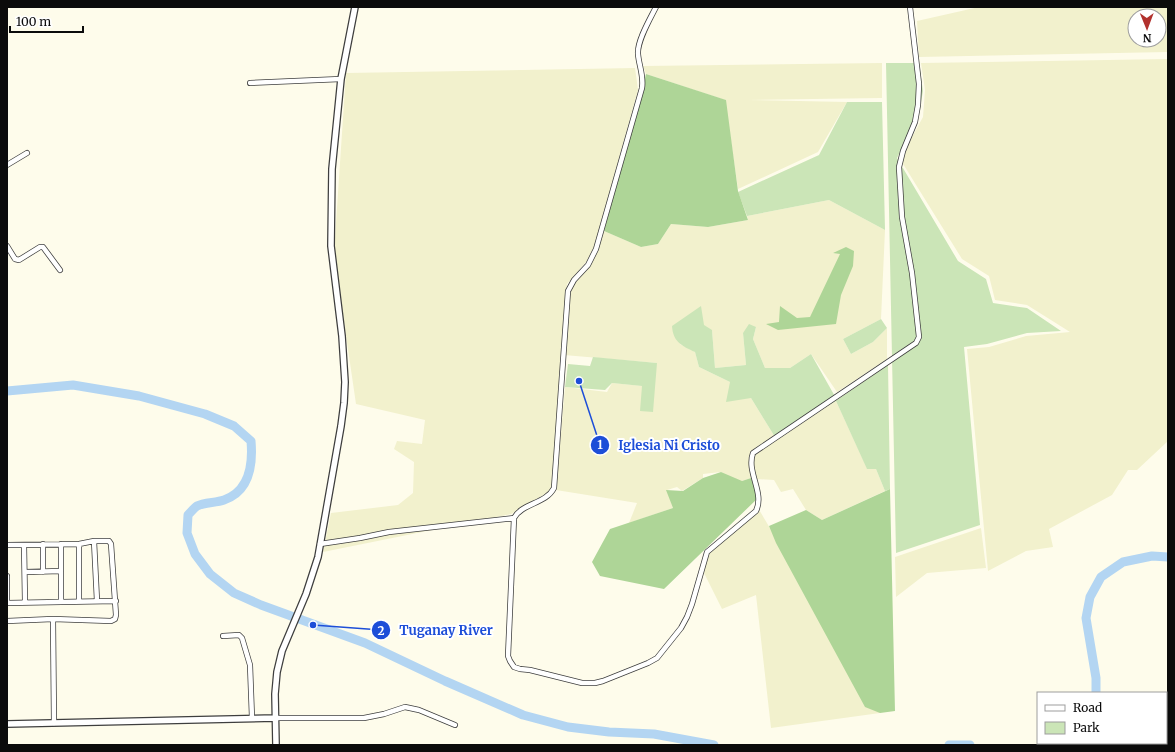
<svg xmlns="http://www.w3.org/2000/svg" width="1175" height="752" font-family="Merriweather,serif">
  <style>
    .farmland { fill: #f2f1cd; fill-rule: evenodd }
    .green { fill: #cbe5b7 }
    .forest { fill: #aed597 }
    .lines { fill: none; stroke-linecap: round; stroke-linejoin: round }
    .river { stroke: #b3d5f2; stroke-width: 9 }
    .minor-casing { stroke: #3e3e3e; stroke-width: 6 }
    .tertiary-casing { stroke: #3e3e3e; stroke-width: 8 }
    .minor { stroke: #fff; stroke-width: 4.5 }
    .tertiary { stroke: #fff; stroke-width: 5.5 }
    .leader { fill: none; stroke: #1d4ed8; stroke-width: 1.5 }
    .callout-dot { fill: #1d4ed8; stroke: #fff; stroke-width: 1.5 }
    .mark-label { font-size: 12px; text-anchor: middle; font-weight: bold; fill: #fff }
    .callout-label { font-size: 13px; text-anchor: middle; font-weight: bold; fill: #1d4ed8; stroke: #fff; stroke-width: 4; stroke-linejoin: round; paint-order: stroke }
  </style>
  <rect width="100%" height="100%" fill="#fefceb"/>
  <path class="farmland" d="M979,7H1168V52L919,57L917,21ZM1135,16H1159V40H1135Z
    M1168,59V441L1137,470H1128L1112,495L1049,529L1053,547L1026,551L988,571L967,349L989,347L1026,336L1070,332L1027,305L995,300L989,276L962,259L900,159L923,117L925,90L921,63Z
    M882,63V98L747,100L847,102L818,152L738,189L725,100L646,74L643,66Z
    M635,68L638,90L592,255L567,284L552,490L511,514L323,552L331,513L398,505L413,493L414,462L394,449L397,441L422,444L425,420L356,404L334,253L346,73Z
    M829,200L885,230L881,319L843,339L851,354L873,342L887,328V359L837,392L811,354L790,368H765L753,339L756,327L743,333L746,365L715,368L712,330L680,344L695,352L699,367L730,382L751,398L775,437L750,454L751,478L739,482L721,472L703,474V478L682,491L677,487L667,490L673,508L629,523L637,503L556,490L565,387L607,392L612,383L643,386L657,363L564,355L570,288L587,269L604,231L641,247L658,244L671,224L708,227L748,220L747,216Z
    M836,401L867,468L876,469L885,491L822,520L806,510L793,489L781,492L774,480L756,479L752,455Z
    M758,508L880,713L771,728L756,595L722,609L704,573L706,555Z
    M981,528L986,568L927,573L896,597L895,557Z"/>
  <path class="green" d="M886,63H919L923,91L919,114L897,158L958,261L986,279L993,303L1027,308L1061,331L1027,333L987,344L964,347L980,525L896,553Z
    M847,102H882L885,230L829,200L747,216L738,192L819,155Z
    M701,306L704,325L712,330L715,368L746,365L743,333L749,324L756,327L753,339L765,368H790L811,354L837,400L888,365L890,489L885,491L876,469H867L836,401L775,437L751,398L726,402L730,382L699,367L695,352C682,346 673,342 672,326Z
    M881,319L887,328L873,342L851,354L843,339Z
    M593,357L657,363L653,412L640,411L642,386L612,383L605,390L565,387L568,364L590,366Z"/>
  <path class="forest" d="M646,74L726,100L738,191L748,220L708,227L671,224L658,244L641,247L604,231Z
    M846,247L854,251L853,266L841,295L836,324L778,330L766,324L779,322L780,306L797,318L810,317L840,254L833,253Z
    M721,472L742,481L751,478L758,498L664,589L600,576L592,562L610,529L673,508L666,490L683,491L703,478Z
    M890,489L895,711L880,713L865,707L776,543L769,526L806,510L822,520Z"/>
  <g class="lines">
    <path class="river" d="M7,391L73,385L139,396L205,414L234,426L251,441C253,464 250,491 224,500C216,503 204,502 197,506C194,508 191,512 188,515L187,533L195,554L210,574L234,593L261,605L365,643L445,681L523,715L568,727L609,732L654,734L714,745
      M1096,693V678L1086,618L1090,597L1101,577L1123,562L1152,556L1168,557
      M949,745H970
      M1060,745L1066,743"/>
    <defs>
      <path id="minor" d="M656,7C650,19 637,41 638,54C639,66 644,76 642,88L596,249L588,265L574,280L568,291L554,488C546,504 522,503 514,518L508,656L510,661L514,667L520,669L530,670L582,683H595L603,681L648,663L657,658L681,628L687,617L692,604L707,552L756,511C765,493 746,472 753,453L913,345L916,343L919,337L912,273L902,217L899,167L903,151L915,122L918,105L919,84L910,7
        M250,83L341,79
        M7,165L27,153
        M7,246L15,259L19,260L40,247H43L60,270
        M94,541L97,601
        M61,544V602
        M79,544V601
        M320,544L360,538L389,532L514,518
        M7,545L79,544L94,541H109L111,544L116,615L115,619L111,621L53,619L7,621
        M24,545L25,602
        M25,572L61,571
        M43,572V544
        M7,576V603
        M7,603L116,601
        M53,619L54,723
        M223,636L239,635L242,638L250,665L252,718
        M275,718H364L384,714L405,707L419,710L455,725"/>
      <path id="tertiary" d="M7,724L275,718
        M276,745L275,694L277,672L282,651L306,594L318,557L341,426L344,403L345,382L342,336L331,246L332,169L341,79L355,7"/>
    </defs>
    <use href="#minor" class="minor-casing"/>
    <use href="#tertiary" class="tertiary-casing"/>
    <use href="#minor" class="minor"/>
    <use href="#tertiary" class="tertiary"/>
  </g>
  <path class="leader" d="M579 381L600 445M313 625L381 630"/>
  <g class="callout-dot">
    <circle cx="579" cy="381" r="4"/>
    <circle cx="313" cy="625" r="4"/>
    <circle cx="600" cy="445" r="10"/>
    <circle cx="381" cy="630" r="10"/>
  </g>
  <g class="mark-label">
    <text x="600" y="449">1</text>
    <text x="381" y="635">2</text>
  </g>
  <g class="callout-label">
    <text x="669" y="450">Iglesia Ni Cristo</text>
    <text x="446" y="635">Tuganay River</text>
  </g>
  <rect width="1175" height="752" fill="none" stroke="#0b0b0b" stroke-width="16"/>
  <rect x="1037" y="692" width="130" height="52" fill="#ffffff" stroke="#9d9d9d"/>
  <rect x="1045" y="705" width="20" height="6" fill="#ffffff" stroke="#9d9d9d"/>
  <text x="1073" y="712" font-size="12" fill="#0b0b0b">Road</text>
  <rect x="1045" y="722" width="20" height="12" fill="#cbe5b7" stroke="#9d9d9d"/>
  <text x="1073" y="732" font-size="12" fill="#0b0b0b">Park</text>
  <g transform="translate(1147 28) rotate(179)"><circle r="19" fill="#ffffff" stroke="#9d9d9d"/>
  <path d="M0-3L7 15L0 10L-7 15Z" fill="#b2312d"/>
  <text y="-6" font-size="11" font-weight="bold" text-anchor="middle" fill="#0b0b0b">N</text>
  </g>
  <path d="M10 26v6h73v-6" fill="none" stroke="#0b0b0b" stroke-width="2"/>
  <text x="16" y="26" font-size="12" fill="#0b0b0b" stroke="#ffffff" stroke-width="3" paint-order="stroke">100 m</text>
</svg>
